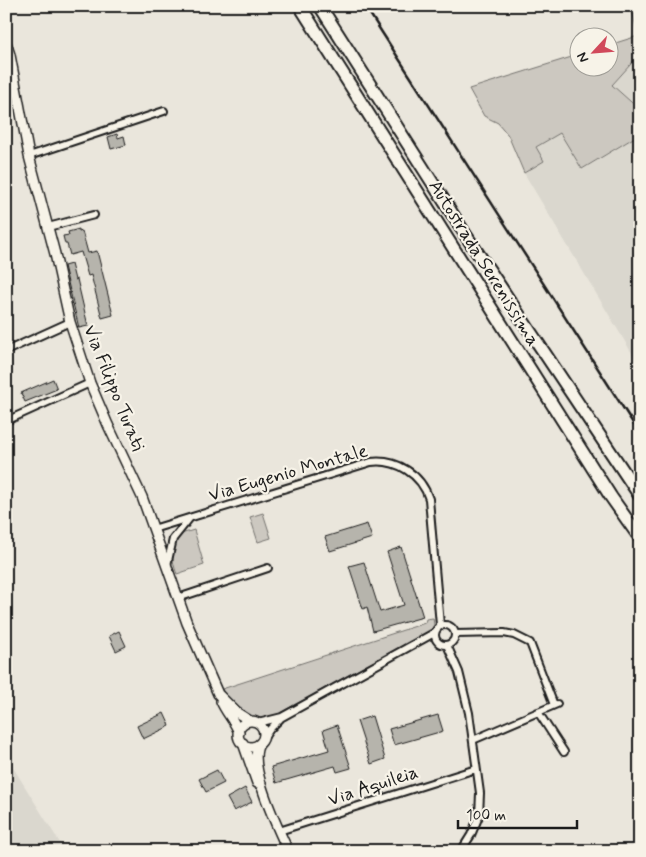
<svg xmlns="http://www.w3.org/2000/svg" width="646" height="857" font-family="Mynerve,sans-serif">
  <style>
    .built { fill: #dad7ce }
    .green { fill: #ccc8c0; stroke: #74726e }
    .building { fill: #b6b4ac; stroke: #1c1c1c }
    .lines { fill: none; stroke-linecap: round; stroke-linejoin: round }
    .street-casing { stroke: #1c1c1c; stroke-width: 10 }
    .secondary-casing { stroke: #1c1c1c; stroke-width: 12 }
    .highway-casing { stroke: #1c1c1c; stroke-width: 15 }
    .street { stroke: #f7f3e8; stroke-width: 6 }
    .secondary { stroke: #f7f3e8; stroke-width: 9 }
    .highway { stroke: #f7f3e8; stroke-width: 11 }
    .rail { stroke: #1c1c1c; stroke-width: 2.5 }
    .labels { text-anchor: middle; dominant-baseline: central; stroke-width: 4.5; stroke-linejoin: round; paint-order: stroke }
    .street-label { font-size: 19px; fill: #1c1c1c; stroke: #f7f3e8 }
  </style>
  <rect width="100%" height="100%" fill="#eae6dc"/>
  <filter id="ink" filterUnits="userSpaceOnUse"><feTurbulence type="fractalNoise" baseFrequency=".02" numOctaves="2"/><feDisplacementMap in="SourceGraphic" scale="10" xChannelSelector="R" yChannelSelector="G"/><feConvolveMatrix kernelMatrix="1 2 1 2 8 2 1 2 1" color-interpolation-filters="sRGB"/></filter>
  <g filter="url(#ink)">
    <path class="built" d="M640,54V110L612,85Z
      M560,132L582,169L640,134V358L636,360L524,173L543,161L536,147Z
      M9,761L65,851H6V763Z"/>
    <path class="green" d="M631,6H640V54L612,85L640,110V134L582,169L560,133L536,147L544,161L524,173L508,135L498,123L484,116L469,89L578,55V68H608L609,45L638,36Z
      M263,513L271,538L258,542L250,517Z
      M194,530L204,565L177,574C171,559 171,548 181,534Z
      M433,618L434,625L431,630L274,716C254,721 245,717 231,702C228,698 224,694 222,689L425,623L426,619Z"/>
    <path class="building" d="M117,134L118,138L124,136L126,145L111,149L108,137Z
      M79,229V232L82,231L88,253L97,251L113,315L102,318L91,275L88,276L81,252L70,255L67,244H65L63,236L69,235L68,232Z
      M71,264L75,280L77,279L88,326L79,328L64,266Z
      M53,379L57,389L25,402L21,393Z
      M367,524L372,538L330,551L325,537Z
      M401,547L423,617L373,631L367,607L363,609L349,566L364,562L380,612L404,605L387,552Z
      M119,631L126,646L116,651L109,636Z
      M164,713L170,726L143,739L137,726Z
      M438,715L443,731L394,745L389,729Z
      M372,716L385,759L371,764L357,721Z
      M337,725L351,768L337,772L335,766L276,783L271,767L329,750L323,730Z
      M217,770L224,783L206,792L199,779Z
      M245,788L252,802L234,811L227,798Z"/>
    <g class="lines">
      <defs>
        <path id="street" d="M29,156L164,111
          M48,227L94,215
          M6,351L70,322
          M6,421L90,383
          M153,529L371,462C397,459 421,474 429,499L440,625
          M167,565L173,539L189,519
          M178,598L268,568
          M435 635a10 10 0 1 1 20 0a10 10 0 1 1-20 0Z
          M455,634L504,633L514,635L530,643L554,705
          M447,645L459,672L469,713L480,793L479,816L471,835L461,851
          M538,712L564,752
          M258,723L282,717L434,633
          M263,739L270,729L280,719
          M473,740L557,704
          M279,831L476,769"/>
        <path id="secondary" d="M6,43L10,55L29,156L55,254L70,322L90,383L108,425L142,497L187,623L218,694L236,712L250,721
          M221,701C226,713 235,721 239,733
          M238 734a13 13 0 1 1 26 0a13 13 0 1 1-26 0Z
          M243,743L257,783
          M260,743C245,762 279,830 288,851"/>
        <path id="highway" d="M300,6L611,497L640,538
          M320,6L467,237L640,496"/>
      </defs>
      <use href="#street" class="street-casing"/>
      <use href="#secondary" class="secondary-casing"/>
      <use href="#highway" class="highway-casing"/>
      <use href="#street" class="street"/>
      <use href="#secondary" class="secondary"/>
      <use href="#highway" class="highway"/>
      <path class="rail" d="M365,6L640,434"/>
    </g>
  </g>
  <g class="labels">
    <g class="street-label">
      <text transform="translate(484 263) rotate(58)">Autostrada Serenissima</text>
      <text transform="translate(114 388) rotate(68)">Via Filippo Turati</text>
      <text transform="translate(288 473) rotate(-16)">Via Eugenio Montale</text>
      <text transform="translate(373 786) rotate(-18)">Via Aquileia</text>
    </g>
  </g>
  <rect width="646" height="857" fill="none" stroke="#f7f3e8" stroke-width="25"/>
  <rect x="12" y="12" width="621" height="832" fill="none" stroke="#1c1c1c" stroke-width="2" filter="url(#ink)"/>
  <g transform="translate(594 52) rotate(244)"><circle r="24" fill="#f7f3e8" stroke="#9f9d96"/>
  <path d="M0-4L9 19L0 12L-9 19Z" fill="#d1495b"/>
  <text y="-8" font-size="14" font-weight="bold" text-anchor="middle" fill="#1c1c1c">N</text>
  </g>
  <path d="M458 820v8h119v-8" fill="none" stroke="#1c1c1c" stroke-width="2.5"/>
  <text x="466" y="820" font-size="15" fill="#1c1c1c" stroke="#f7f3e8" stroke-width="4" paint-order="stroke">100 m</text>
</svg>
